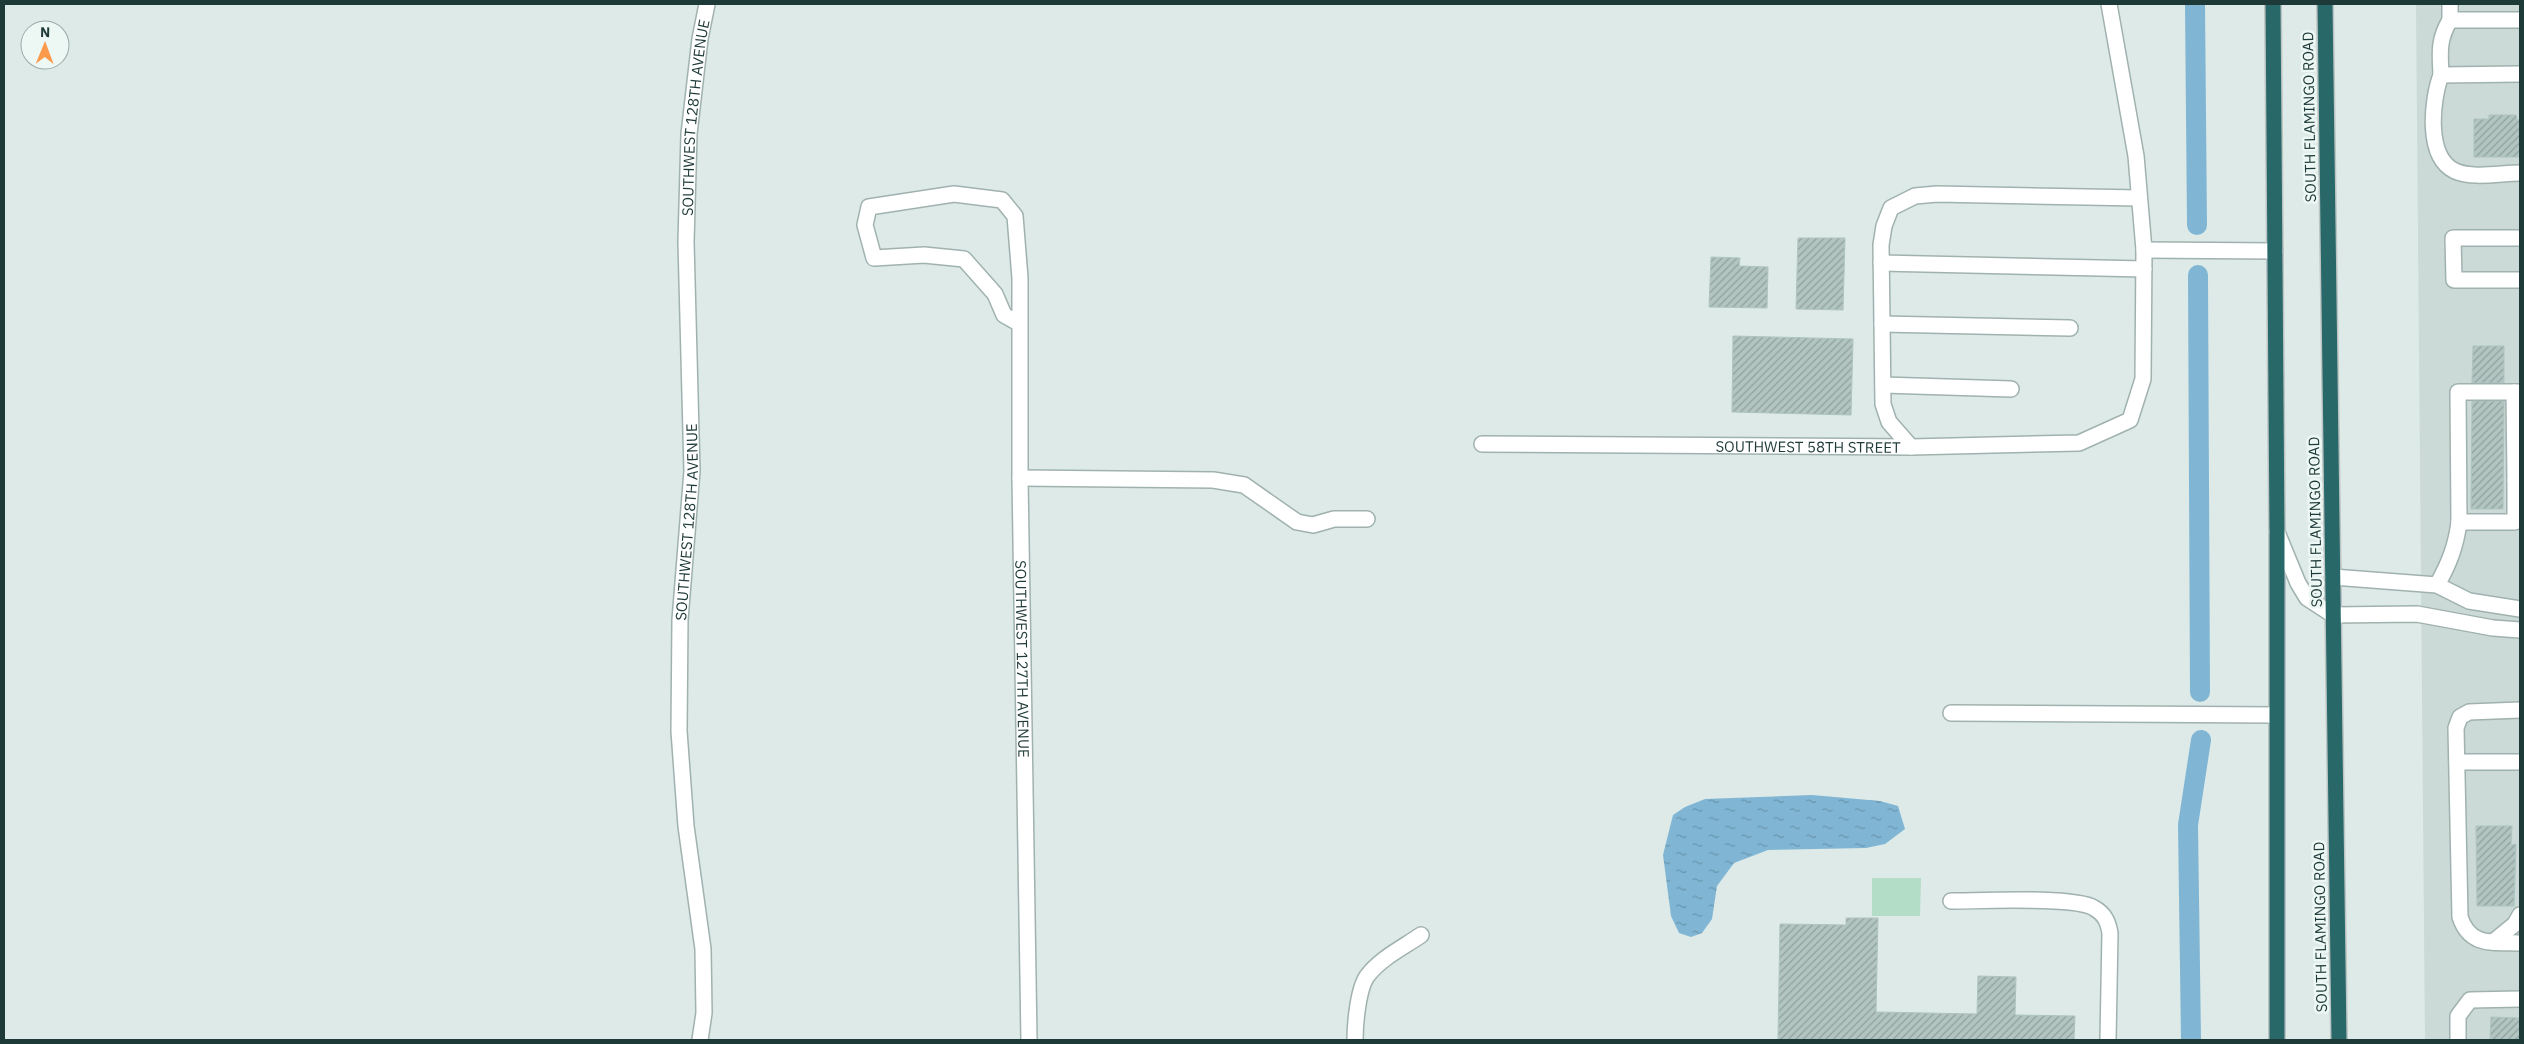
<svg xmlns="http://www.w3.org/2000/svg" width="2524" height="1044" font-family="'IBM Plex Sans',sans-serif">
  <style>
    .built { fill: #cbdad6 }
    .garden { fill: #b4ddc7 }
    .water { fill: url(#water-ripples) }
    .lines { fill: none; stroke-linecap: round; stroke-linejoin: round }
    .canal { stroke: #80b6d4; stroke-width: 20 }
    .building { fill: url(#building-hatch); stroke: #afc4c0 }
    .minor-casing { stroke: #a0b2af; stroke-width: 18 }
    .highway-casing { stroke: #bcc4c3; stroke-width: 18 }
    .minor { stroke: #fff; stroke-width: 15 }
    .highway { stroke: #286868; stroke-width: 15 }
    .labels { text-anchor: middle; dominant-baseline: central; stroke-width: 5; stroke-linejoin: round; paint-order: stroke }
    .street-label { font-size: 15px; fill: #1e3a38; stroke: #edf7f4 }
  </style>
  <defs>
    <pattern id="water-ripples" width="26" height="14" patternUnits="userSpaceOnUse" patternTransform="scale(1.25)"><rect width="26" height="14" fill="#80b6d4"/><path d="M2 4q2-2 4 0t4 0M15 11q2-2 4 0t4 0" fill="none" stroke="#6895ad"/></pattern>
    <pattern id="building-hatch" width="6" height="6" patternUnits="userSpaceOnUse" patternTransform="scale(1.25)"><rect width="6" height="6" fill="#b2c5c1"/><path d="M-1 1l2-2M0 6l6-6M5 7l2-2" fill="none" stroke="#90a19e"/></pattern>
  </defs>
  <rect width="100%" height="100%" fill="#ddeae7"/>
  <path class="built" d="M2416,4H2520V1040H2425Z"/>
  <path class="garden" d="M1872,878H1921L1920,916H1872Z"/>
  <path class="water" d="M1812,795L1880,801L1898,806L1905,829L1885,844L1866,848L1768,850L1734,863L1717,886L1712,919L1702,933L1691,937L1679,933L1671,916L1663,855L1673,815L1685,807L1705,799Z"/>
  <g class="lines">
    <path class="canal" d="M2195,4L2197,225
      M2198,275L2200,692
      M2191,1040L2188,825L2201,740"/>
  </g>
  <path class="building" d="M2489,115H2516L2517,120H2520V157H2474V119H2489Z
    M1798,238H1845L1843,310L1796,309Z
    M1711,257L1740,258L1739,266L1768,267L1767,308L1709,307Z
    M1733,336L1853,339L1851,415L1732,412Z
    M2473,346H2504V383H2472Z
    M2472,401H2504L2503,509H2471Z
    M2476,826H2512L2511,845L2516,844L2514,906H2477Z
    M1846,918H1878L1876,1012L1977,1014L1978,976L2016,977L2015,1015L2075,1016L2074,1040H1778L1780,924L1846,925Z
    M2491,1017L2520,1018V1040H2490Z"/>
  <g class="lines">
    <defs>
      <g id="minor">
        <path d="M2450,4V20H2520"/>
        <path d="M2450,20C2438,40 2440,53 2441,75L2520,74"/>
        <path d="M2441,75C2432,99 2425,157 2455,171C2473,179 2501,173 2520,173"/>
        <path d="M2520,238H2453L2454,280H2520"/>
        <path d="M2144,250L2275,251"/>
        <path d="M1881,263L2144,269"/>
        <path id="s1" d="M1020,324L1004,315L995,294L964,259L924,255L874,258L865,225L869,207L954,194L1002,200L1015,216L1020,278V478L1029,1040"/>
        <path d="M1882,324L2070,328"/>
        <path d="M1883,385L2011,389"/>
        <path d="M2514,392H2458L2459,522H2515V480"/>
        <path d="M2520,392H2514L2515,480H2520"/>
        <path id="s2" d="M1482,444L1911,447L2079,443L2130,420L2143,379L2144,250L2136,156L2109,4"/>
        <path d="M1911,447L1889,422L1883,404L1881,245L1884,226L1891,208L1915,196L1937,194L2139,198"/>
        <path d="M1020,478L1213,480L1244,485L1297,522L1313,525L1334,519H1367"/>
        <path d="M2277,532L2298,583L2307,598L2333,615L2417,614L2493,628L2520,630"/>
        <path d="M2333,577L2437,585L2469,601L2520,609"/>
        <path d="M2437,585C2449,564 2456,546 2459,522"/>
        <path d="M2520,710L2469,712L2460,717L2456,728L2460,917C2470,947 2492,942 2520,943"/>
        <path d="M1951,713L2276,715"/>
        <path d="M2457,762H2520"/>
        <path d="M1951,901C1979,901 2075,896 2094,908C2105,914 2108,922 2110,933L2108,1040"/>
        <path d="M2493,942L2515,924L2520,915"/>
        <path id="s3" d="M700,1040L704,1013L703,949L686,826L679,731L680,620L692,471L686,242L689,134L700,39L707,4"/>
        <path d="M1355,1040C1355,1025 1358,987 1368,975C1381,958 1404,947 1421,935"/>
        <path d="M2458,1040V1016L2470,1000L2520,999"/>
      </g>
      <path id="highway" d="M2273,4L2277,532V1040
        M2325,4L2339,1040"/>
    </defs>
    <use href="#minor" class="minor-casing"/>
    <use href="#highway" class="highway-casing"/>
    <use href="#minor" class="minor"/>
    <use href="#highway" class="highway"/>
  </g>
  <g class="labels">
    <g class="street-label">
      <text transform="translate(2309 117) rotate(-91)">SOUTH FLAMINGO ROAD</text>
      <text stroke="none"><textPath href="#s3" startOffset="925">SOUTHWEST 128TH AVENUE</textPath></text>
      <text stroke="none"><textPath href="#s2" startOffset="326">SOUTHWEST 58TH STREET</textPath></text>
      <text stroke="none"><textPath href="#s3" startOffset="520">SOUTHWEST 128TH AVENUE</textPath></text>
      <text transform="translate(2315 522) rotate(-91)">SOUTH FLAMINGO ROAD</text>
      <text stroke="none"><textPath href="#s1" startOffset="829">SOUTHWEST 127TH AVENUE</textPath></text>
      <text transform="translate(2320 927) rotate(-91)">SOUTH FLAMINGO ROAD</text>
    </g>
  </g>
  <rect width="2524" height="1044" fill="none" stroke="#1e3a38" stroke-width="10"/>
  <g transform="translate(45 45) rotate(1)"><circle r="24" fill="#edf7f4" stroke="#9aaba9"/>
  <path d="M0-4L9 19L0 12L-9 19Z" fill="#fb9a4a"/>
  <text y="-8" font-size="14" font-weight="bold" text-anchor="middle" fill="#1e3a38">N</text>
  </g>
</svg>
